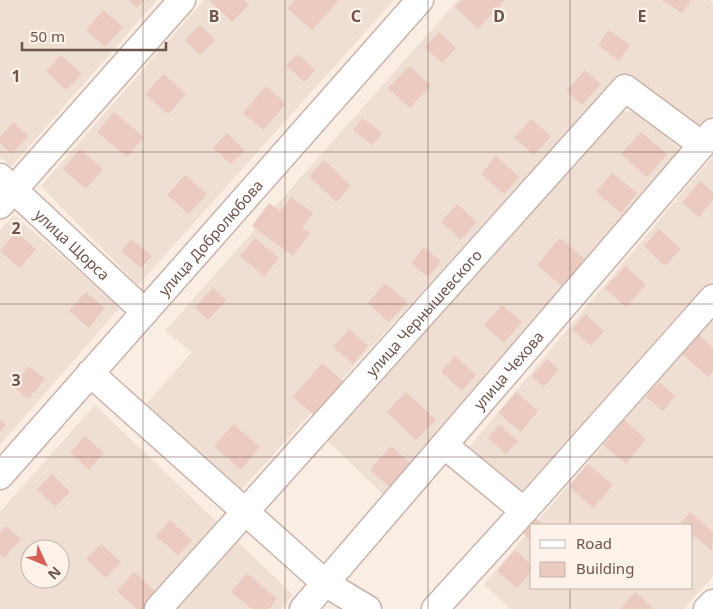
<svg xmlns="http://www.w3.org/2000/svg" width="713" height="609" font-family="'Noto Sans',sans-serif">
  <style>
    .residential { fill: #efded3; fill-rule: evenodd }
    .building { fill: #ebcabf }
    .lines { fill: none; stroke-linecap: round; stroke-linejoin: round }
    .minor-casing { stroke: #c8b4ac; stroke-width: 29 }
    .minor { stroke: #fff; stroke-width: 26 }
    .grid { fill: none; stroke: #6e544d; stroke-width: 1; stroke-opacity: 0.55 }
    .labels { text-anchor: middle; dominant-baseline: central; stroke-width: 4.5; stroke-linejoin: round; paint-order: stroke }
    .street-label { font-size: 15px; fill: #6e544d; stroke: #fcf2e9 }
    .grid-label { font-size: 16px; text-anchor: middle; font-weight: bold; fill: #6e544d; stroke: #fcf2e9; stroke-width: 4.5; stroke-linejoin: round; paint-order: stroke }
  </style>
  <rect width="100%" height="100%" fill="#f9ede4"/>
  <path class="residential" d="M0,0H157L11,167L0,157Z
    M204,0H394L138,285L41,186Z
    M458,0H710L713,3V120L696,141L614,81L241,490L146,404L192,352L165,331Z
    M612,111L640,112L685,154L386,497L328,441Z
    M713,156V292L527,496L469,447Z
    M14,215L120,307L0,445V231Z
    M713,318V576L684,609H510L484,584L532,528V588H692V525H534Z
    M95,405L293,595L281,609H0V512ZM30,549H60V579H30Z"/>
  <path class="building" d="M128,0H144L137,8Z
    M211,0H244L249,5L232,22L210,1Z
    M295,0H339L312,30L287,8Z
    M462,0H505L478,29L455,7Z
    M662,0H691L682,13Z
    M103,10L123,27L105,47L86,30Z
    M200,25L215,40L200,55L185,40Z
    M609,30L630,45L619,61L598,45Z
    M439,32L456,48L442,63L425,47Z
    M298,54L315,70L304,82L286,65Z
    M61,55L82,74L66,90L46,71Z
    M409,66L431,85L410,108L388,88Z
    M585,70L601,84L582,105L566,91Z
    M164,74L186,94L168,114L145,94Z
    M266,86L286,104L263,130L243,113Z
    M114,112L144,137L127,157L97,132Z
    M363,118L382,133L372,145L353,130Z
    M531,119L551,136L534,155L514,138Z
    M13,122L28,136L12,154L0,143V137Z
    M641,132L667,154L647,177L621,154Z
    M227,133L245,150L231,164L213,148Z
    M80,149L103,169L86,189L63,169Z
    M496,156L519,177L504,194L481,174Z
    M324,160L351,186L336,202L309,176Z
    M612,173L637,193L621,213L596,192Z
    M185,175L207,194L189,214L167,195Z
    M700,181L713,192V200L699,217L682,203Z
    M291,197L313,213L302,228L310,233L293,256L252,226L269,203L280,211Z
    M457,204L477,222L461,240L441,222Z
    M659,229L681,249L665,266L644,246Z
    M16,232L36,249L20,268L0,251Z
    M255,238L279,258L264,276L240,256Z
    M560,238L587,261L564,288L537,265Z
    M131,239L152,256L141,268L121,251Z
    M424,247L441,261L428,277L411,263Z
    M625,266L646,285L626,307L605,288Z
    M385,283L407,302L389,322L368,303Z
    M213,288L226,300L208,320L195,307Z
    M86,292L105,308L89,328L69,311Z
    M502,305L522,322L504,343L484,325Z
    M585,314L604,331L591,346L572,329Z
    M349,329L368,346L353,364L333,347Z
    M699,335L713,348V371L708,377L682,354Z
    M455,356L476,375L462,391L441,372Z
    M547,359L559,370L543,387L532,376Z
    M322,363L344,382L315,416L293,397Z
    M29,366L45,379L28,399L12,386Z
    M659,382L675,396L663,411L646,397Z
    M406,392L436,420L416,440L387,412Z
    M516,392L538,411L521,432L498,413Z
    M0,419L6,425L0,432Z
    M624,420L646,439L626,464L603,445Z
    M233,424L260,447L241,470L214,446Z
    M499,425L518,441L506,454L488,438Z
    M85,436L104,453L89,470L70,452Z
    M391,446L412,465L392,489L370,470Z
    M588,464L613,485L593,508L569,486Z
    M52,474L70,492L55,507L37,489Z
    M690,512L713,532L712,551L692,534V525L680,524Z
    M533,515L543,525H532V542L519,529Z
    M170,520L192,540L178,555L156,536Z
    M6,526L21,539L4,558L0,555V533Z
    M101,544L121,562L106,578L86,559Z
    M515,550L532,565V571L517,588L497,571Z
    M134,572L158,594L145,609H137L117,591Z
    M247,573L277,599L269,609H252L231,592Z
    M635,592L654,609H620Z"/>
  <g class="lines">
    <defs>
      <g id="minor">
        <path id="s1" d="M0,177L145,312"/>
        <path d="M0,205L182,0"/>
        <path d="M90,373L325,583L368,609"/>
        <path d="M444,445L524,511L713,298"/>
        <path id="s2" d="M0,476L420,0"/>
        <path id="s3" d="M158,609L625,88L702,145"/>
        <path id="s4" d="M303,609L713,132"/>
        <path d="M435,609L524,511"/>
        <path d="M707,609L713,603"/>
      </g>
    </defs>
    <use href="#minor" class="minor-casing"/>
    <use href="#minor" class="minor"/>
  </g>
  <path class="grid" d="M143,0V609M285,0V609M428,0V609M570,0V525M0,152H713M0,304H713M0,457H713M570,588V609"/>
  <g class="labels">
    <g class="street-label">
      <text stroke="none"><textPath href="#s2" startOffset="318">улица Добролюбова</textPath></text>
      <text stroke="none"><textPath href="#s1" startOffset="99">улица Щорса</textPath></text>
      <text stroke="none"><textPath href="#s3" startOffset="398">улица Чернышевского</textPath></text>
      <text stroke="none"><textPath href="#s4" startOffset="315">улица Чехова</textPath></text>
    </g>
  </g>
  <g class="grid-label">
    <text x="214" y="22">B</text>
    <text x="356" y="22">C</text>
    <text x="499" y="22">D</text>
    <text x="642" y="22">E</text>
    <text x="16" y="82">1</text>
    <text x="16" y="234">2</text>
    <text x="16" y="386">3</text>
  </g>
  <rect x="530" y="524" width="162" height="65" fill="#fcf2e9" stroke="#c3b3ab"/>
  <rect x="540" y="540" width="25" height="8" fill="#ffffff" stroke="#c3b3ab"/>
  <text x="576" y="549" font-size="15" fill="#6e544d">Road</text>
  <rect x="540" y="562" width="25" height="15" fill="#ebcabf" stroke="#c3b3ab"/>
  <text x="576" y="574" font-size="15" fill="#6e544d">Building</text>
  <g transform="translate(45 564) rotate(134)"><circle r="24" fill="#fcf2e9" stroke="#c3b3ab"/>
  <path d="M0-4L9 19L0 12L-9 19Z" fill="#d46058"/>
  <text y="-8" font-size="14" font-weight="bold" text-anchor="middle" fill="#6e544d">N</text>
  </g>
  <path d="M22 42v8h144v-8" fill="none" stroke="#6e544d" stroke-width="2.5"/>
  <text x="30" y="42" font-size="15" fill="#6e544d" stroke="#fcf2e9" stroke-width="4" paint-order="stroke">50 m</text>
</svg>
